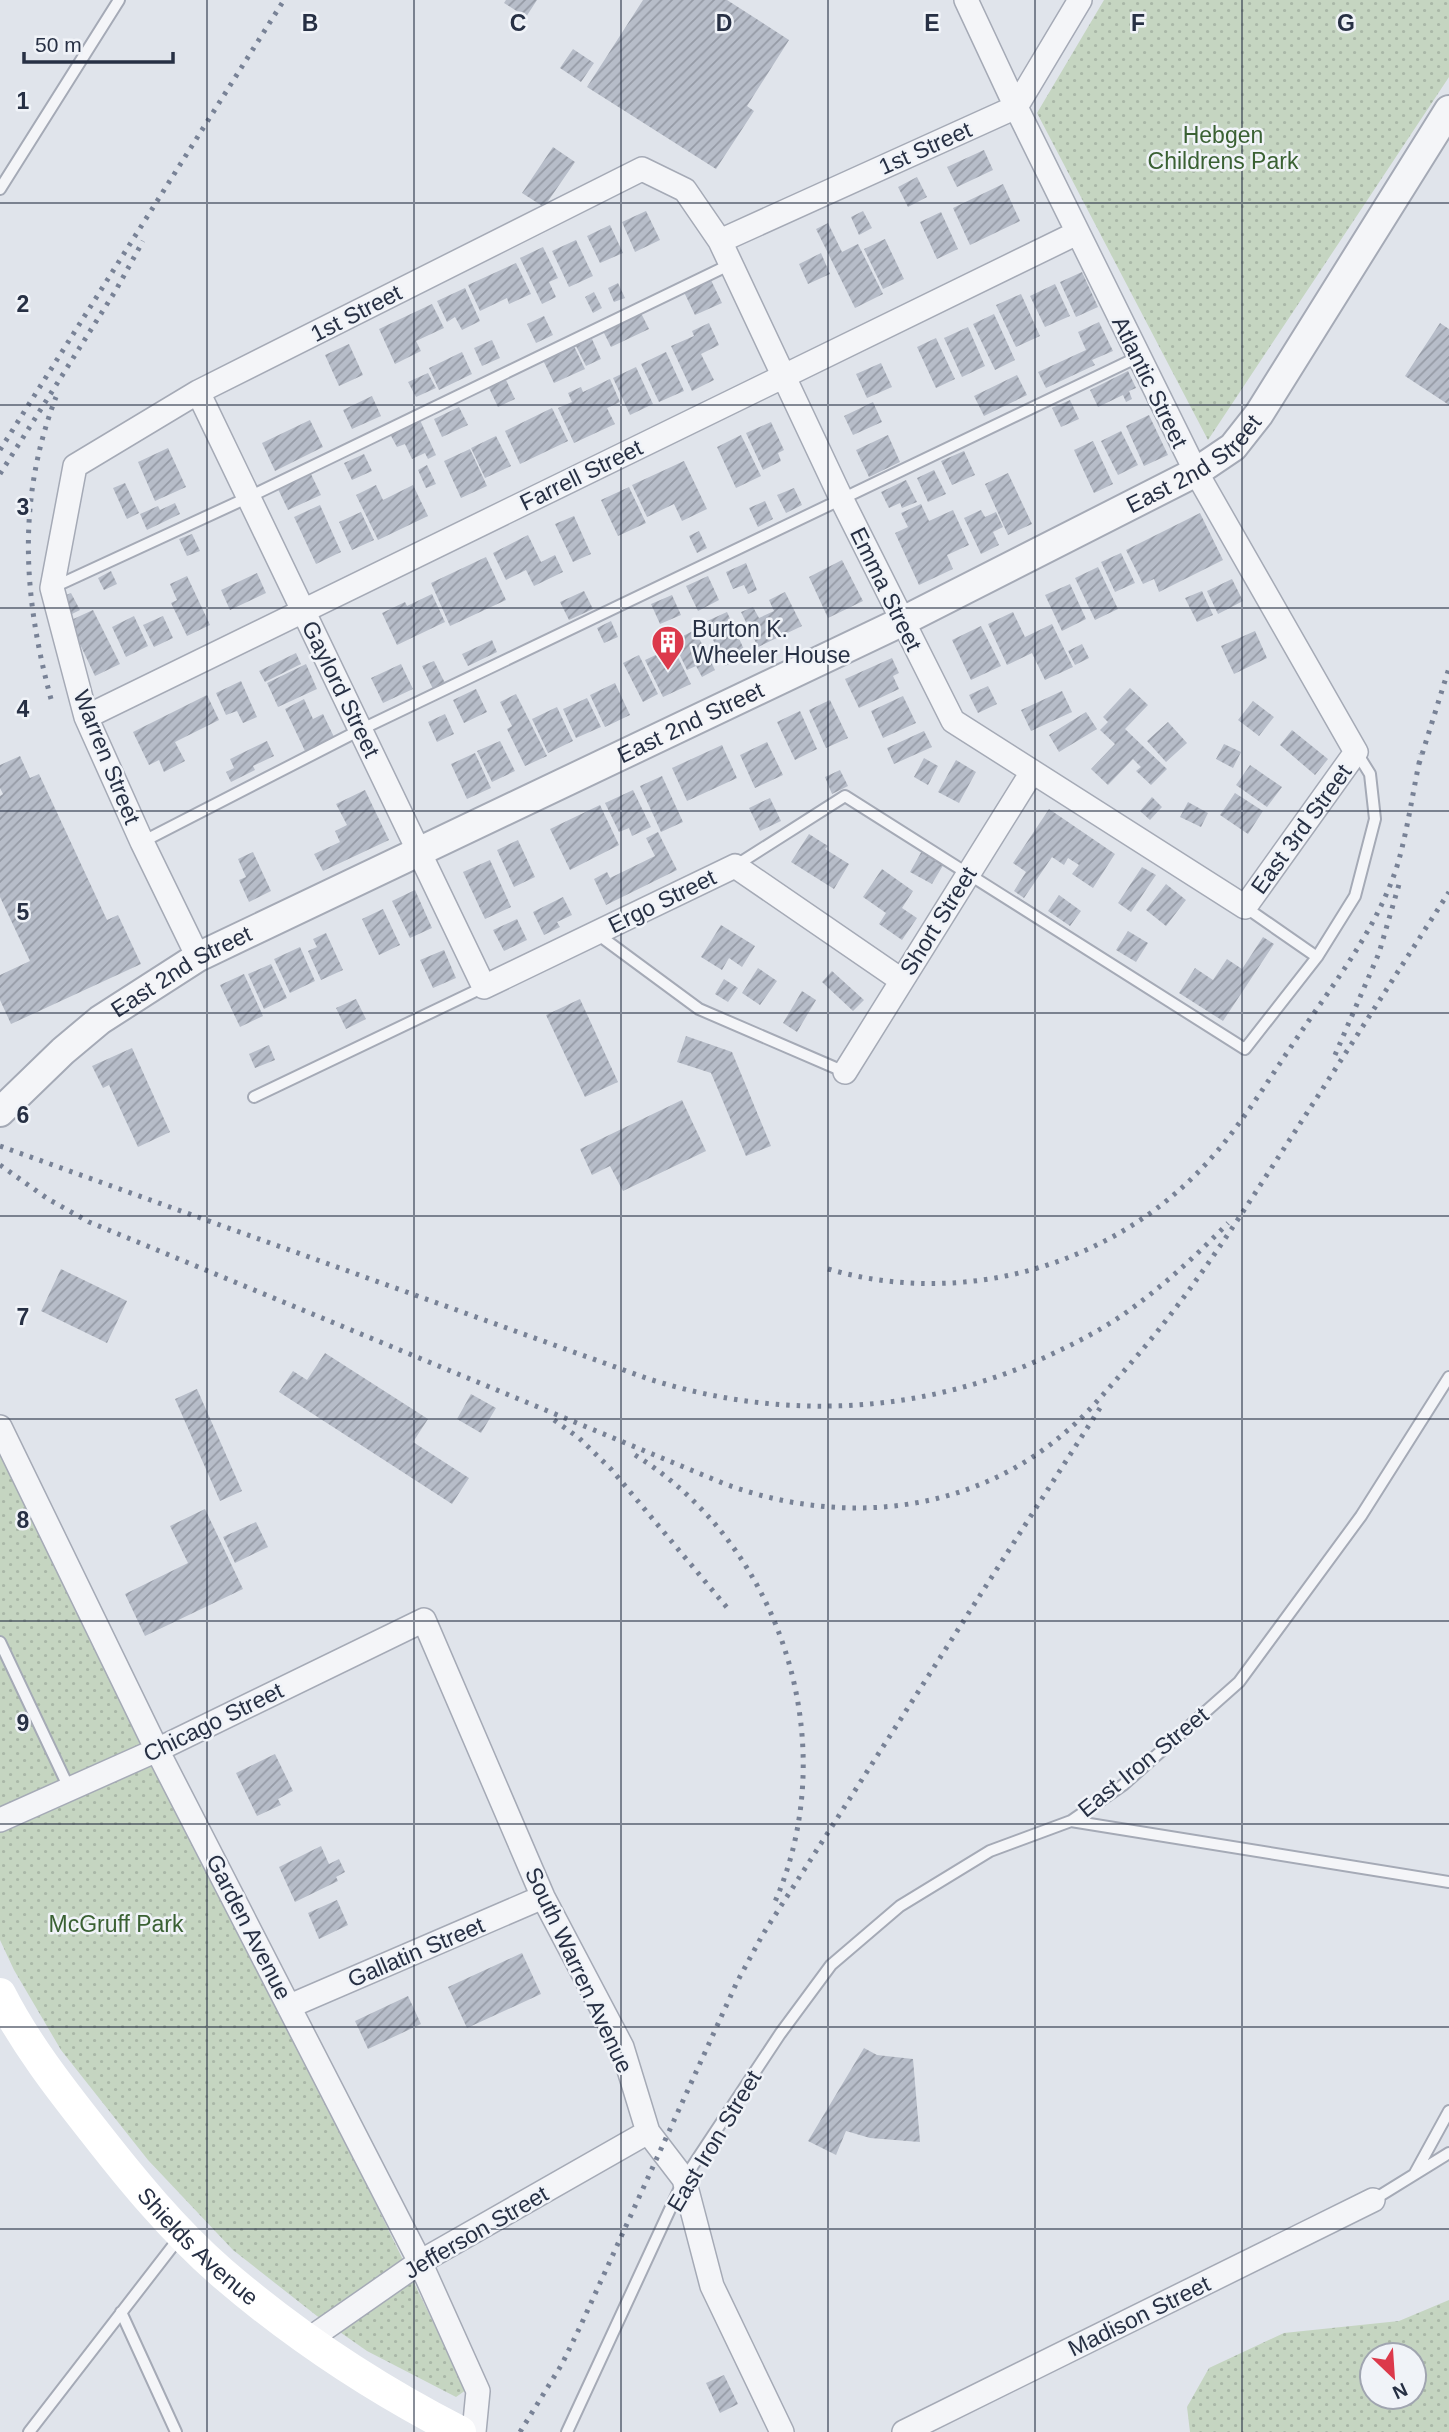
<svg xmlns="http://www.w3.org/2000/svg" width="1449" height="2432" font-family="Arial,sans-serif">
  <style>
    .park { fill: url(#park-dots); fill-rule: evenodd }
    .building { fill: url(#building-hatch) }
    .lines { fill: none; stroke-linecap: round; stroke-linejoin: round }
    .service-casing { stroke: #a5aab6; stroke-width: 14 }
    .minor-casing { stroke: #a5aab6; stroke-width: 26 }
    .tertiary-casing { stroke: #a5aab6; stroke-width: 32 }
    .service { stroke: #f4f5f8; stroke-width: 10 }
    .minor { stroke: #f4f5f8; stroke-width: 23 }
    .tertiary { stroke: #f4f5f8; stroke-width: 28 }
    .secondary { stroke: #fff; stroke-width: 32 }
    .rail { stroke: #788296; stroke-width: 5; stroke-dasharray: 3.5 7; stroke-linecap: butt }
    .grid { fill: none; stroke: #273044; stroke-width: 2; stroke-opacity: 0.55 }
    .labels { text-anchor: middle; dominant-baseline: central; stroke-width: 5; stroke-linejoin: round; paint-order: stroke }
    .park-label { font-size: 23px; fill: #3a6133; stroke: #f0f3f8 }
    .street-label { font-size: 23px; fill: #273044; stroke: #f0f3f8 }
    .poi-label { font-size: 23px; fill: #273044; stroke: #f0f3f8; text-anchor: start }
    .grid-label { font-size: 23px; text-anchor: middle; font-weight: bold; fill: #273044; stroke: #f0f3f8; stroke-width: 5; stroke-linejoin: round; paint-order: stroke }
  </style>
  <defs>
    <pattern id="park-dots" width="8" height="8" patternUnits="userSpaceOnUse" patternTransform="scale(1.75)"><rect width="8" height="8" fill="#c5d5c1"/><path d="M2 2h.1M6 6h.1" fill="none" stroke="#a9b7a7" stroke-width="1.8" stroke-linecap="round"/></pattern>
    <pattern id="building-hatch" width="6" height="6" patternUnits="userSpaceOnUse" patternTransform="scale(1.75)"><rect width="6" height="6" fill="#b7bdc9"/><path d="M-1 1l2-2M0 6l6-6M5 7l2-2" fill="none" stroke="#959aa5"/></pattern>
  </defs>
  <rect width="100%" height="100%" fill="#e0e4eb"/>
  <path class="park" d="M1104,0H1449V77L1208,440L1037,113Z
    M0,1428L466,2390L456,2397L367,2351L317,2316L233,2250L148,2160L61,2050L14,1970L0,1940Z
    M1449,2300V2432H1190L1187,2407L1209,2368L1284,2333L1399,2321ZM1372,2355H1414V2397H1372Z"/>
  <path class="building" d="M506,0H537L526,17L504,3Z
    M643,0H727L789,40L747,106L754,111L716,169L587,87Z
    M573,49L594,63L581,82L560,68Z
    M553,147L575,162L544,207L522,193Z
    M984,150L993,170L957,187L947,167Z
    M917,177L927,197L908,207L898,187Z
    M1003,184L1020,221L970,245L953,208Z
    M646,211L660,240L635,252L622,222Z
    M863,211L872,228L859,235L851,217Z
    M941,212L958,249L937,259L920,222Z
    M828,223L842,252L858,244L883,294L855,308L816,229Z
    M610,225L623,253L600,263L587,236Z
    M885,239L904,279L883,289L864,249Z
    M576,240L593,276L569,287L552,251Z
    M543,247L558,278L549,282L556,297L542,304L520,258Z
    M821,253L830,274L808,284L799,264Z
    M516,263L531,294L509,304L507,298L480,311L468,285Z
    M1082,272L1098,307L1076,317L1060,282Z
    M710,278L722,303L695,315L683,290Z
    M618,283L625,298L614,302L608,288Z
    M1055,284L1070,316L1045,327L1030,296Z
    M465,288L480,321L462,330L455,317L447,322L437,301Z
    M594,292L602,308L593,313L585,297Z
    M1021,294L1040,336L1016,347L996,305Z
    M432,304L444,328L416,341L421,351L395,364L379,329Z
    M641,313L649,329L611,347L603,331Z
    M994,314L1015,360L995,370L973,324Z
    M544,316L553,335L536,343L527,324Z
    M1099,322L1113,351L1092,360L1095,365L1046,388L1038,372L1086,350L1078,332Z
    M709,323L719,345L701,354L714,380L692,391L671,346L694,336L692,331Z
    M1440,323L1449,329V405L1405,376Z
    M968,327L985,366L962,377L944,338Z
    M936,338L955,379L936,388L917,347Z
    M592,339L601,359L586,366L576,346Z
    M492,340L500,358L482,366L474,348Z
    M349,344L363,375L339,386L325,355Z
    M573,344L585,369L554,383L542,358Z
    M462,352L472,374L439,390L429,368Z
    M666,352L684,391L659,402L641,364Z
    M881,363L892,387L867,398L856,374Z
    M636,367L653,404L630,415L613,378Z
    M1128,371L1136,388L1129,391L1132,399L1126,402L1123,395L1098,407L1090,390Z
    M428,373L436,388L416,397L408,382Z
    M1017,375L1027,395L984,416L974,396Z
    M610,379L620,402L607,408L615,424L574,443L558,408L572,402L568,393L581,387L583,392Z
    M506,380L515,399L498,407L489,388Z
    M372,396L381,416L352,429L343,410Z
    M1070,400L1079,419L1061,427L1052,408Z
    M873,402L882,422L853,435L844,416Z
    M459,407L468,425L442,437L434,419Z
    M552,408L568,441L520,464L505,431Z
    M1149,415L1168,455L1144,466L1126,426Z
    M310,420L323,447L275,471L262,443Z
    M420,420L436,455L428,459L425,453L412,459L405,444L397,447L390,434Z
    M771,422L784,450L778,453L781,461L763,470L746,433Z
    M1121,431L1138,465L1118,475L1101,441Z
    M741,435L761,476L736,488L717,447Z
    M888,435L900,462L869,477L856,450Z
    M496,436L511,466L485,478L471,448Z
    M1093,441L1113,484L1094,493L1074,450Z
    M168,448L186,487L155,501L138,462Z
    M470,449L487,486L461,498L444,461Z
    M964,451L975,475L952,485L941,461Z
    M364,454L372,471L352,480L344,463Z
    M684,461L707,509L682,521L674,504L647,517L632,485Z
    M427,465L436,484L426,488L418,470Z
    M934,470L946,494L928,502L917,478Z
    M310,472L321,495L288,510L277,487Z
    M1008,473L1032,524L1008,535L985,484Z
    M906,480L917,502L902,508L900,503L889,508L881,492Z
    M125,483L139,513L127,519L113,488Z
    M376,485L383,500L413,485L428,516L378,540L356,495Z
    M629,487L646,523L618,536L601,500Z
    M794,488L802,505L786,513L777,495Z
    M765,501L773,519L758,527L749,508Z
    M175,503L180,514L147,530L140,514L158,506L160,510Z
    M921,504L929,521L953,510L969,545L947,555L953,569L919,585L895,533L908,527L901,513Z
    M320,505L341,552L316,564L294,517Z
    M981,510L985,517L996,512L1003,527L993,532L999,545L981,554L964,518Z
    M361,512L374,540L352,550L339,522Z
    M1200,513L1223,560L1159,592L1154,579L1143,584L1126,550Z
    M574,516L591,554L573,562L555,524Z
    M699,531L707,548L697,553L689,536Z
    M192,534L200,551L187,556L179,539Z
    M528,535L541,562L555,555L563,572L534,586L526,570L506,580L493,553Z
    M1121,553L1135,583L1115,592L1101,562Z
    M486,557L506,600L450,626L431,583Z
    M842,560L863,601L828,618L809,577Z
    M746,563L757,590L748,594L744,585L733,589L726,572Z
    M1098,567L1118,609L1095,620L1075,578Z
    M111,571L117,584L104,590L98,578Z
    M257,573L266,593L230,610L221,590Z
    M187,576L210,625L187,636L171,603L177,600L170,584Z
    M708,576L719,600L698,611L686,586Z
    M1232,579L1243,601L1218,614L1207,591Z
    M1070,584L1086,619L1062,631L1045,595Z
    M584,591L593,609L569,620L560,602Z
    M1202,591L1213,615L1197,622L1185,598Z
    M785,592L802,626L758,647L741,612L753,607L759,618L774,611L769,600Z
    M71,593L80,610L70,615L61,597Z
    M432,594L445,622L397,645L382,613L405,602L407,606Z
    M672,595L681,615L660,624L651,604Z
    M93,610L120,664L95,676L69,621Z
    M727,612L747,656L725,666L705,622Z
    M1013,612L1025,637L1052,624L1073,667L1045,680L1032,653L1007,665L988,624Z
    M134,616L148,646L126,657L112,627Z
    M163,616L173,638L154,647L143,625Z
    M611,621L618,637L604,643L597,628Z
    M981,626L1001,666L971,680L952,640Z
    M695,630L715,670L702,677L696,666L687,670L673,641Z
    M1255,631L1267,658L1234,674L1221,646Z
    M492,640L497,652L468,666L462,654Z
    M1082,644L1089,658L1075,665L1068,651Z
    M673,647L691,684L663,697L645,660Z
    M296,653L301,664L265,682L259,671Z
    M639,655L658,694L643,702L623,663Z
    M892,658L899,673L893,676L899,689L859,708L845,679Z
    M434,661L445,683L433,689L422,666Z
    M306,664L317,689L278,707L267,683Z
    M401,664L413,689L383,703L371,678Z
    M241,681L257,717L243,723L237,711L226,715L216,693Z
    M615,683L630,715L605,727L590,695Z
    M988,686L997,704L978,713L969,695Z
    M1130,688L1148,705L1125,729L1167,769L1151,785L1136,771L1141,767L1133,759L1108,785L1091,769L1115,744L1100,730L1108,722L1103,717Z
    M476,689L487,712L464,723L453,700Z
    M1062,691L1072,712L1031,731L1021,710Z
    M516,694L547,756L525,766L507,729L512,726L500,702Z
    M207,695L219,720L175,742L185,761L164,772L159,760L149,765L133,732Z
    M903,696L916,723L883,738L871,711Z
    M587,698L601,727L576,738L563,709Z
    M304,699L313,719L323,714L334,737L305,751L285,709Z
    M830,700L848,738L826,748L809,710Z
    M1253,701L1274,717L1259,736L1238,720Z
    M557,707L573,741L548,753L532,719Z
    M800,711L817,749L795,760L777,722Z
    M1086,712L1097,729L1059,752L1049,735Z
    M445,714L454,734L437,742L428,722Z
    M1168,722L1187,743L1166,762L1147,741Z
    M1292,730L1328,759L1315,775L1280,745Z
    M924,731L932,747L894,764L887,748Z
    M267,741L274,756L253,766L255,770L231,782L226,772L234,768L230,759Z
    M500,741L515,771L492,782L477,751Z
    M767,742L783,775L755,788L740,755Z
    M1224,744L1241,752L1233,768L1216,759Z
    M722,745L737,778L687,801L672,768Z
    M475,753L491,788L467,799L451,764Z
    M20,756L30,778L39,774L107,920L118,915L141,964L11,1024L0,1000V975L30,961L0,897V796L3,794L0,788V765Z
    M924,758L938,766L928,785L914,777Z
    M956,760L976,772L959,803L938,792Z
    M1250,765L1282,787L1267,807L1236,785Z
    M840,770L848,786L832,794L825,777Z
    M662,776L683,822L661,832L640,786Z
    M365,790L389,840L323,871L314,854L340,842L335,831L347,825L336,804Z
    M633,790L651,827L632,836L629,828L619,832L605,803Z
    M1235,793L1263,811L1248,834L1220,815Z
    M1152,797L1162,807L1150,820L1140,811Z
    M770,798L781,821L760,831L749,808Z
    M1188,802L1208,813L1201,827L1180,817Z
    M600,805L619,845L570,870L550,829Z
    M1049,809L1115,854L1093,888L1072,874L1079,865L1068,858L1064,865L1052,857L1024,898L1014,891L1026,872L1013,863Z
    M658,832L677,870L606,905L594,879L607,872L610,878L655,856L646,838Z
    M809,834L828,846L825,849L849,864L834,889L791,862Z
    M518,840L535,877L514,887L497,850Z
    M923,849L945,862L932,884L910,872Z
    M253,852L271,891L249,902L239,880L246,877L238,859Z
    M490,860L511,907L485,919L463,872Z
    M1142,867L1156,875L1131,912L1118,903Z
    M882,869L913,891L902,908L917,918L902,940L879,924L886,913L863,897Z
    M1166,884L1186,900L1166,926L1146,910Z
    M415,890L432,928L410,938L392,901Z
    M1059,895L1081,911L1070,926L1048,911Z
    M563,897L572,915L557,922L560,927L544,935L533,912Z
    M383,909L400,945L379,955L362,919Z
    M517,919L527,940L504,951L493,930Z
    M721,925L755,946L742,967L729,958L722,970L701,957Z
    M1128,931L1148,943L1136,962L1116,950Z
    M326,933L343,970L321,980L308,951L317,947L313,939Z
    M1263,937L1274,944L1223,1021L1179,993L1195,968L1213,980L1227,959L1242,969Z
    M300,947L315,981L290,993L274,959Z
    M444,950L456,978L433,988L420,960Z
    M271,964L287,998L264,1009L248,974Z
    M758,968L777,981L760,1005L742,993Z
    M832,971L864,1000L853,1011L822,982Z
    M244,974L263,1016L240,1027L220,985Z
    M724,979L738,988L728,1002L715,994Z
    M802,991L816,1000L797,1032L783,1023Z
    M356,999L366,1019L346,1029L336,1008Z
    M580,999L618,1082L585,1097L546,1015Z
    M686,1036L732,1052L771,1146L746,1156L711,1073L677,1062Z
    M269,1045L275,1060L255,1068L249,1054Z
    M132,1048L170,1132L138,1147L109,1085L103,1088L92,1066Z
    M682,1100L706,1151L623,1191L610,1166L592,1175L580,1149Z
    M61,1269L127,1301L107,1343L41,1311Z
    M325,1353L428,1419L413,1442L469,1478L452,1504L279,1392L293,1371L307,1380Z
    M197,1389L242,1491L220,1501L175,1399Z
    M471,1394L496,1408L481,1433L457,1419Z
    M205,1509L243,1589L145,1636L125,1594L188,1563L170,1526Z
    M256,1522L268,1547L235,1563L223,1537Z
    M275,1754L293,1791L278,1799L281,1805L257,1816L236,1773Z
    M321,1846L329,1864L339,1859L345,1872L336,1877L338,1881L295,1902L279,1867Z
    M337,1900L348,1925L319,1939L308,1913Z
    M522,1953L541,1994L467,2028L448,1987Z
    M408,1996L421,2024L368,2049L355,2021Z
    M864,2048L877,2055L913,2059L920,2142L870,2138L846,2131L836,2155L808,2141Z
    M724,2375L738,2404L720,2413L706,2383Z"/>
  <g class="lines">
    <defs>
      <path id="service" d="M0,189L119,0
        M54,587L249,497L731,264
        M142,842L360,730L1138,357
        M735,866L845,796L1245,1049L1317,957L1245,907
        M596,933L699,1009L845,1072
        M1317,957L1355,896L1375,819L1370,774L1357,753
        M254,1097L484,987
        M0,1642L69,1788
        M1071,1821L1449,1882
        M1415,2173L1449,2111
        M1373,2200L1449,2153
        M121,2312L176,2432
        M29,2432L179,2238
        M567,2432L684,2179L780,2034L831,1965L900,1906L990,1851L1071,1821L1123,1785L1239,1682L1361,1516L1449,1377"/>
      <path id="minor" d="M720,241L1016,107L1080,0
        M198,392L484,987L735,866L901,980
        M86,717L1077,233
        M198,957L142,842L86,717L52,588L75,466L198,392L642,169L685,190L720,241L841,498L953,721L1245,907L1356,752L1196,472L1016,107L966,0
        M845,1072L1032,772
        M0,1427L157,1750L420,2262L478,2391L474,2432
        M0,1820L157,1750L424,1620L543,1897L622,2047L648,2132L684,2179L712,2286L782,2432
        M290,2006L543,1897
        M308,2340L420,2262L648,2132
        M904,2432L1373,2200"/>
      <g id="tertiary">
        <path id="s1" d="M0,1112L63,1051L100,1020L198,957L901,622L1196,472L1233,447L1259,414L1449,110"/>
      </g>
    </defs>
    <use href="#service" class="service-casing"/>
    <use href="#minor" class="minor-casing"/>
    <use href="#tertiary" class="tertiary-casing"/>
    <use href="#service" class="service"/>
    <use href="#minor" class="minor"/>
    <use href="#tertiary" class="tertiary"/>
    <path class="secondary" id="s2" d="M0,1994C25,2043 59,2087 93,2130C132,2180 173,2230 221,2272C294,2335 374,2388 460,2432"/>
    <path class="rail" d="M0,450L284,0
      M0,474L116,290L143,241
      M51,699C23,595 17,499 56,397
      M1419,764L1449,668
      M1335,1055L1379,953L1400,881
      M0,1146L646,1378C773,1419 906,1416 1030,1364C1062,1350 1095,1334 1124,1314C1161,1288 1196,1256 1228,1223
      M0,1165L48,1199L89,1222L725,1484C842,1527 973,1514 1068,1430C1088,1413 1105,1392 1123,1372C1181,1307 1225,1240 1272,1167C1331,1076 1390,984 1449,892
      M828,1269C962,1308 1110,1267 1205,1165C1242,1125 1270,1077 1301,1032C1337,979 1379,925 1398,863C1408,828 1413,790 1421,754
      M554,1420L579,1438L611,1469L729,1610
      M635,1455C782,1546 845,1745 774,1904
      M520,2432L562,2364L580,2327L737,1982L763,1934L1100,1408"/>
  </g>
  <path class="grid" d="M207,0V2432M414,0V2432M621,0V2432M828,0V2432M1035,0V2432M1242,0V2432M0,203H1449M0,405H1449M0,608H1449M0,811H1449M0,1013H1449M0,1216H1449M0,1419H1449M0,1621H1449M0,1824H1449M0,2027H1449M0,2229H1449"/>
  <defs>
    <symbol id="building-pin" viewBox="-11 -11 22 30"><path d="M0 17L-7.5 6A9.5 9.5 0 1 1 7.5 6Z" fill="#dc394b" stroke="#f0f3f8"/><path d="M-4-6H4V6H1V3H-1V6H-4ZM-2.5-4.3h1.7v1.8h-1.7ZM.8-4.3h1.7v1.8H.8ZM-2.5-1h1.7V.8h-1.7ZM.8-1h1.7V.8H.8Z" fill="#fff"/></symbol>
  </defs>
  <g fill-rule="evenodd">
    <use href="#building-pin" x="649" y="623" width="38" height="52"/>
  </g>
  <g class="labels">
    <g class="park-label">
      <text x="1223" y="135">Hebgen<tspan x="1223" dy="26">Childrens Park</tspan></text>
      <text x="116" y="1924">McGruff Park</text>
    </g>
    <g class="street-label">
      <text transform="translate(925 148) rotate(-24)">1st Street</text>
      <text transform="translate(356 313) rotate(-27)">1st Street</text>
      <text transform="translate(1150 382) rotate(64)">Atlantic Street</text>
      <text stroke="none"><textPath href="#s1" startOffset="1365">East 2nd Street</textPath></text>
      <text transform="translate(581 475) rotate(-26)">Farrell Street</text>
      <text transform="translate(886 589) rotate(64)">Emma Street</text>
      <text transform="translate(341 689) rotate(64)">Gaylord Street</text>
      <text stroke="none"><textPath href="#s1" startOffset="798">East 2nd Street</textPath></text>
      <text transform="translate(107 757) rotate(68)">Warren Street</text>
      <text transform="translate(1301 829) rotate(-54)">East 3rd Street</text>
      <text transform="translate(662 901) rotate(-26)">Ergo Street</text>
      <text transform="translate(938 921) rotate(-58)">Short Street</text>
      <text stroke="none"><textPath href="#s1" startOffset="231">East 2nd Street</textPath></text>
      <text transform="translate(213 1722) rotate(-26)">Chicago Street</text>
      <text transform="translate(1143 1762) rotate(-39)">East Iron Street</text>
      <text transform="translate(249 1927) rotate(63)">Garden Avenue</text>
      <text transform="translate(416 1952) rotate(-23)">Gallatin Street</text>
      <text transform="translate(579 1970) rotate(65)">South Warren Avenue</text>
      <text transform="translate(714 2141) rotate(-59)">East Iron Street</text>
      <text transform="translate(476 2232) rotate(-30)">Jefferson Street</text>
      <text stroke="none"><textPath href="#s2" startOffset="322">Shields Avenue</textPath></text>
      <text transform="translate(1139 2316) rotate(-26)">Madison Street</text>
    </g>
    <g class="poi-label">
      <text x="692" y="629">Burton K.<tspan x="692" dy="26">Wheeler House</tspan></text>
    </g>
  </g>
  <g class="grid-label">
    <text x="310" y="31">B</text>
    <text x="518" y="31">C</text>
    <text x="724" y="31">D</text>
    <text x="932" y="31">E</text>
    <text x="1138" y="31">F</text>
    <text x="1346" y="31">G</text>
    <text x="23" y="109">1</text>
    <text x="23" y="312">2</text>
    <text x="23" y="515">3</text>
    <text x="23" y="717">4</text>
    <text x="23" y="920">5</text>
    <text x="23" y="1123">6</text>
    <text x="23" y="1325">7</text>
    <text x="23" y="1528">8</text>
    <text x="23" y="1731">9</text>
  </g>
  <g transform="translate(1393 2376) rotate(155)"><circle r="33" fill="#f0f3f8" stroke="#a0a5b0" stroke-width="2"/>
  <path d="M0-5L12 26L0 18L-12 26Z" fill="#dc394b"/>
  <text y="-10" font-size="19" font-weight="bold" text-anchor="middle" fill="#273044">N</text>
  </g>
  <path d="M24 52v10h149v-10" fill="none" stroke="#273044" stroke-width="3.5"/>
  <text x="35" y="52" font-size="21" fill="#273044" stroke="#f0f3f8" stroke-width="5" paint-order="stroke">50 m</text>
</svg>
